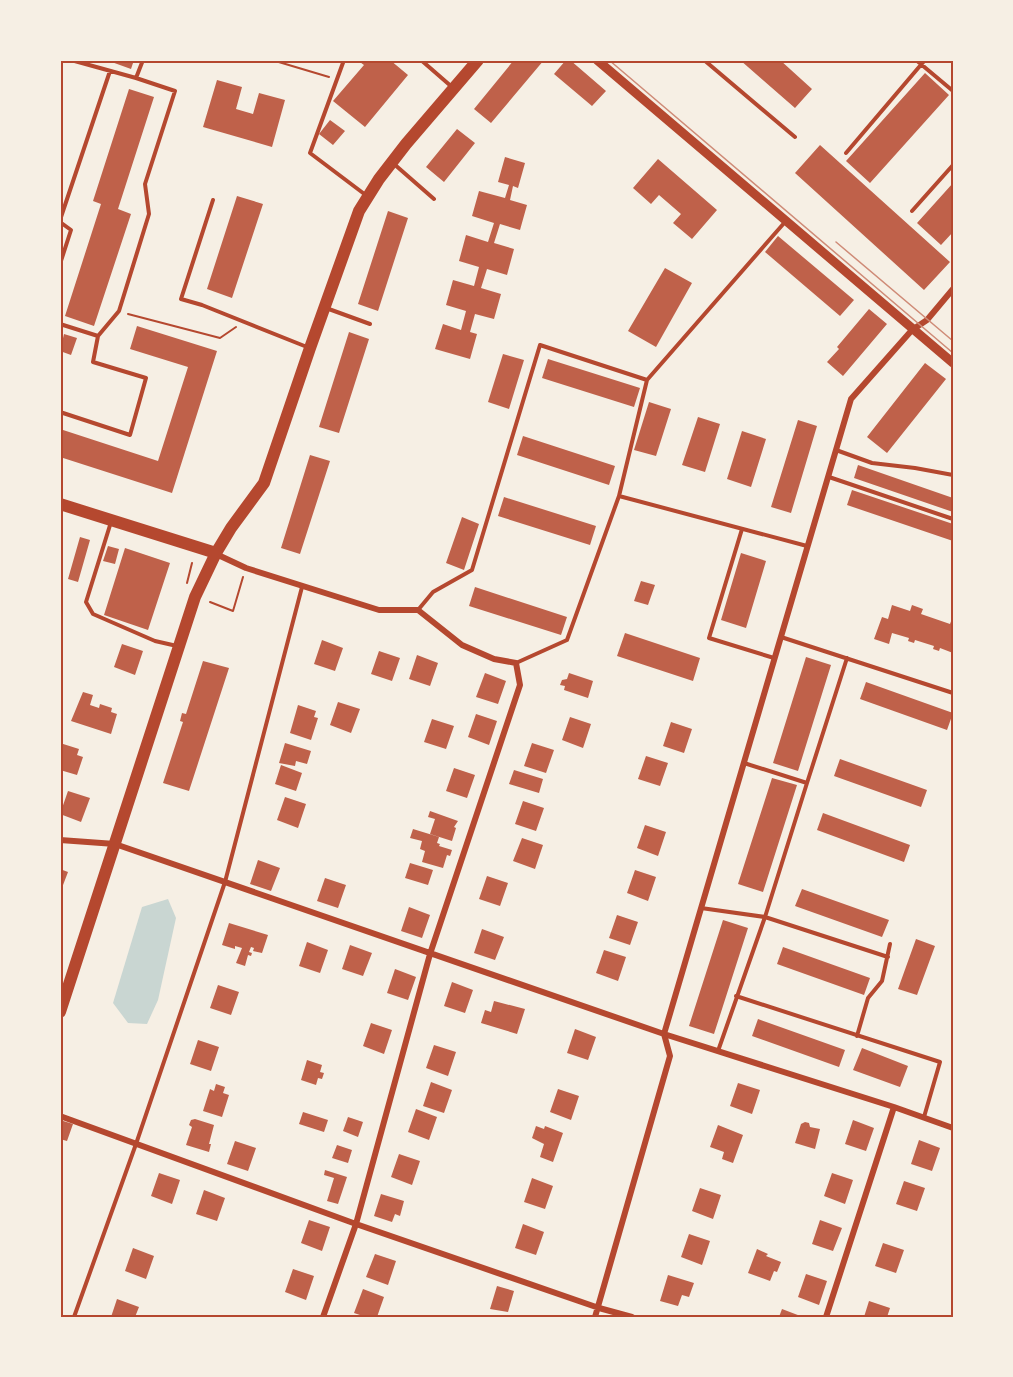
<svg xmlns="http://www.w3.org/2000/svg" width="1013" height="1377" font-family="'Roboto Condensed',sans-serif">
  <style>
    .water { fill: #c9d6d2 }
    .building { fill: #bf614a }
    .lines { fill: none; stroke-linecap: round; stroke-linejoin: round }
    .path { stroke: #b5482f; stroke-width: 2 }
    .service { stroke: #b5482f; stroke-width: 4 }
    .minor { stroke: #b5482f; stroke-width: 6 }
    .tertiary { stroke: #b5482f; stroke-width: 9 }
    .primary { stroke: #b5482f; stroke-width: 12 }
    .tram { stroke: #cf8b77; stroke-width: 1.5 }
    .neatline { fill: none; stroke: #b5482f; stroke-width: 2 }
  </style>
  <rect width="100%" height="100%" fill="#f6efe4"/>
  <path class="water" d="M168,899L176,918L158,1000L147,1024L128,1023L113,1003L142,907Z"/>
  <path class="building" d="M106,60H134L131,69Z
    M357,60H390L408,75L365,127L333,101L364,65Z
    M514,60H544L491,123L474,109Z
    M566,60H570L606,91L592,106L554,74Z
    M740,60H780L812,89L795,108Z
    M925,73L949,95L870,183L846,161Z
    M217,80L242,87L236,109L253,114L259,93L285,100L272,147L203,127Z
    M129,89L154,97L118,209L131,214L94,326L65,316L101,204L93,201Z
    M330,120L345,131L333,145L319,134Z
    M457,129L475,143L444,182L426,167Z
    M820,145L950,262L924,290L795,173Z
    M505,157L525,163L518,188L513,186L510,200L527,205L520,230L500,224L494,243L514,249L507,275L487,269L481,288L501,294L494,319L475,314L470,332L477,334L470,359L435,349L443,324L461,330L466,311L446,305L453,280L474,286L479,267L459,261L466,235L488,242L494,223L472,216L479,191L505,198L509,185L498,182Z
    M658,159L717,210L692,239L673,223L681,214L659,195L651,204L633,188Z
    M953,183V232L941,245L917,223Z
    M237,196L263,204L232,298L207,289Z
    M388,211L408,218L378,311L358,304Z
    M778,236L854,300L840,316L765,252Z
    M665,268L692,283L656,347L628,331Z
    M869,309L887,324L843,376L827,362L839,349L837,347Z
    M137,326L217,351L172,493L60,457V429L158,461L188,367L130,349Z
    M349,332L369,339L339,433L319,427Z
    M64,334L77,338L71,355L60,351Z
    M503,354L524,360L509,409L488,402Z
    M548,359L640,388L634,407L542,378Z
    M925,363L946,379L887,453L867,437Z
    M649,402L671,409L656,456L634,450Z
    M698,417L720,424L705,472L682,465Z
    M798,420L817,426L791,513L771,507Z
    M742,431L766,439L751,487L727,479Z
    M523,436L615,466L609,485L517,455Z
    M310,455L330,461L300,554L281,548Z
    M858,465L953,498V512L854,478Z
    M852,490L953,524V541L847,505Z
    M504,497L596,526L590,545L498,516Z
    M462,517L479,524L464,570L446,563Z
    M80,537L90,540L78,582L68,579Z
    M108,546L119,549L115,564L103,561Z
    M125,548L170,563L148,630L104,615Z
    M741,553L766,561L746,628L721,620Z
    M641,581L655,585L648,605L634,601Z
    M475,587L567,617L561,635L469,606Z
    M892,605L910,611L912,605L923,609L921,614L950,624L953,616V653L940,648L939,651L933,649L934,646L915,640L914,643L908,641L909,638L892,633L889,644L874,639L882,617L888,619Z
    M625,633L700,658L693,681L617,656Z
    M322,640L343,648L335,671L314,664Z
    M122,644L143,651L135,675L114,667Z
    M379,651L400,658L392,681L371,674Z
    M417,655L438,663L430,686L409,679Z
    M806,657L831,665L798,771L773,763Z
    M203,661L229,668L189,791L163,783L183,722L180,721L182,713L186,714Z
    M485,673L506,681L498,704L476,697Z
    M569,673L593,681L588,698L564,690L565,686L560,685L562,680L567,679Z
    M866,682L953,713L947,730L860,699Z
    M83,692L93,695L90,705L99,708L100,704L112,708L111,712L117,714L111,734L71,721Z
    M338,702L360,709L351,733L330,725Z
    M298,705L316,711L314,717L318,718L311,740L290,733Z
    M476,714L497,721L489,745L468,737Z
    M570,717L591,724L583,748L562,740Z
    M432,719L454,726L446,749L424,742Z
    M671,722L692,729L684,753L663,746Z
    M60,743L79,749L77,755L83,757L77,775L60,770Z
    M285,743L311,751L307,764L296,761L295,766L279,763Z
    M532,743L554,750L546,773L524,766Z
    M646,756L668,763L660,786L638,779Z
    M840,759L927,790L921,807L834,776Z
    M281,765L302,773L296,791L275,784Z
    M454,768L475,775L467,798L446,791Z
    M514,770L543,779L539,793L509,784Z
    M772,778L797,785L763,892L738,884Z
    M68,791L90,798L81,822L60,814Z
    M285,797L306,804L298,828L277,820Z
    M523,801L544,808L536,831L515,824Z
    M430,811L458,821L454,827L456,828L452,841L430,834L435,819L428,817Z
    M823,813L910,845L904,862L817,830Z
    M645,825L666,832L658,856L637,848Z
    M413,829L439,837L437,843L440,844L439,846L452,850L450,856L447,855L443,868L422,862L425,851L420,849L422,841L410,838Z
    M522,838L543,845L535,869L513,861Z
    M258,860L280,868L271,891L250,884Z
    M410,863L433,870L428,885L405,878Z
    M60,869L68,872L60,893Z
    M635,870L656,877L648,901L627,893Z
    M487,876L508,883L500,906L479,899Z
    M325,878L346,885L338,908L317,901Z
    M802,889L889,920L882,937L795,906Z
    M409,907L430,915L422,938L401,931Z
    M617,915L638,922L630,945L609,938Z
    M723,920L748,928L714,1034L689,1026Z
    M229,923L268,935L262,953L253,951L254,948L251,947L249,952L252,953L251,956L248,955L245,966L236,963L242,948L235,946V949L222,945Z
    M482,929L504,937L495,960L474,953Z
    M916,939L935,946L917,995L898,989Z
    M307,942L328,950L320,973L299,966Z
    M350,945L372,953L363,976L342,969Z
    M783,947L870,978L864,995L777,964Z
    M604,950L626,957L618,981L596,973Z
    M395,969L416,977L408,1000L387,993Z
    M452,982L473,990L465,1013L444,1006Z
    M218,985L239,992L231,1015L210,1008Z
    M494,1001L525,1009L517,1034L481,1023L485,1010L491,1012Z
    M758,1019L845,1050L839,1067L752,1036Z
    M371,1023L392,1030L384,1054L363,1046Z
    M575,1029L596,1037L588,1060L567,1053Z
    M198,1040L219,1047L211,1071L190,1064Z
    M434,1045L456,1052L448,1076L426,1068Z
    M862,1048L908,1066L900,1087L853,1070Z
    M307,1060L322,1065L320,1072L324,1073L322,1079L318,1078L316,1085L301,1080Z
    M431,1082L452,1090L444,1113L423,1106Z
    M738,1083L760,1090L752,1114L730,1106Z
    M216,1084L225,1087L223,1093L229,1095L222,1117L203,1111L210,1089L214,1091Z
    M558,1089L579,1096L571,1120L550,1112Z
    M416,1109L437,1117L429,1140L408,1132Z
    M303,1112L328,1120L324,1132L299,1124Z
    M348,1117L363,1122L358,1137L343,1131Z
    M195,1119L214,1125L209,1144H211L209,1152L186,1145L192,1127L189,1125L191,1120Z
    M60,1120L73,1124L67,1141L60,1139Z
    M853,1120L874,1128L866,1151L845,1144Z
    M805,1122L809,1123L810,1127L820,1129L815,1149L795,1143L801,1124Z
    M718,1125L743,1135L733,1163L722,1159L724,1152L710,1147Z
    M536,1126L544,1129L545,1126L563,1133L553,1162L540,1157L544,1144L532,1138Z
    M919,1140L940,1148L932,1171L911,1164Z
    M235,1141L256,1148L248,1171L227,1164Z
    M337,1145L352,1150L348,1163L332,1158Z
    M399,1154L420,1161L412,1185L391,1177Z
    M325,1170L347,1177L338,1204L327,1201L334,1178L324,1175Z
    M159,1173L180,1180L172,1204L151,1196Z
    M832,1173L853,1180L845,1204L824,1196Z
    M532,1178L553,1186L545,1209L524,1202Z
    M904,1181L925,1188L917,1211L896,1204Z
    M700,1188L721,1195L713,1219L692,1211Z
    M204,1190L225,1198L217,1221L196,1214Z
    M381,1194L404,1201L400,1216L395,1214L392,1222L374,1216Z
    M309,1220L330,1227L322,1251L301,1243Z
    M820,1220L842,1228L833,1251L812,1244Z
    M523,1224L544,1232L536,1255L515,1248Z
    M689,1234L710,1241L702,1265L681,1257Z
    M883,1243L904,1250L896,1273L875,1266Z
    M133,1248L154,1256L146,1279L125,1271Z
    M757,1249L768,1254L766,1256L781,1262L777,1272L774,1271L770,1281L748,1273Z
    M375,1254L396,1261L388,1285L366,1277Z
    M293,1269L314,1276L306,1300L285,1292Z
    M806,1274L827,1281L819,1305L798,1297Z
    M668,1275L694,1283L689,1297L682,1295L678,1306L660,1301Z
    M497,1286L514,1291L508,1312L490,1309Z
    M363,1289L384,1297L377,1317H366L354,1313Z
    M117,1299L139,1307L135,1317H111Z
    M869,1301L890,1308L887,1317H864Z
    M782,1309L803,1317H779Z"/>
  <g class="lines">
    <path class="path" d="M272,60L329,77
      M128,314L220,338L236,327
      M187,583L192,563
      M210,602L233,611L243,577"/>
    <path class="service" d="M71,60L136,78L143,60
      M344,60L310,153L367,196
      M421,60L452,87
      M704,60L795,137
      M916,60L953,91
      M846,153L925,60
      M394,164L434,199
      M213,200L181,299L202,305L307,347
      M912,211L953,165
      M60,220L110,71
      M60,222L71,230L60,264
      M326,308L370,324
      M60,324L98,336
      M60,412L130,435L146,378L93,362L98,336L119,311L149,214L145,184L175,91L136,78
      M836,450L872,463L915,468L953,475
      M829,477L953,519
      M619,496L647,380L785,222
      M111,522L86,602L93,614L155,641L177,646
      M742,529L709,638L774,658
      M418,610L433,592L472,570L540,345L647,380
      M781,637L953,693
      M516,663L567,640L619,496L807,546
      M807,783L847,658
      M701,908L765,917L888,957
      M736,996L940,1062L924,1117
      M857,1036L868,998L882,981L890,944
      M718,1051L765,917L807,783L744,763
      M74,1317L136,1144L225,882L302,587"/>
    <path class="minor" d="M216,554L246,568L379,610H418L462,645L494,659L516,663L520,685L430,954L356,1224L323,1317
      M60,840L115,844L664,1034L894,1107L953,1128
      M60,1116L356,1224L599,1308L632,1317
      M595,1317L670,1056L664,1034L851,399L912,330L927,320L953,289
      M826,1317L894,1107"/>
    <path class="tertiary" d="M597,60L953,363"/>
    <path class="primary" d="M60,504L216,553
      M60,1012L195,597L216,553L231,528L264,483L310,348L359,211L379,179L406,144L478,60"/>
    <path class="tram" d="M609,60L953,353
      M836,242L953,341"/>
  </g>
  <rect width="1013" height="1377" fill="none" stroke="#f6efe4" stroke-width="123"/>
  <rect x="62" y="62" width="890" height="1254" class="neatline"/>
</svg>
